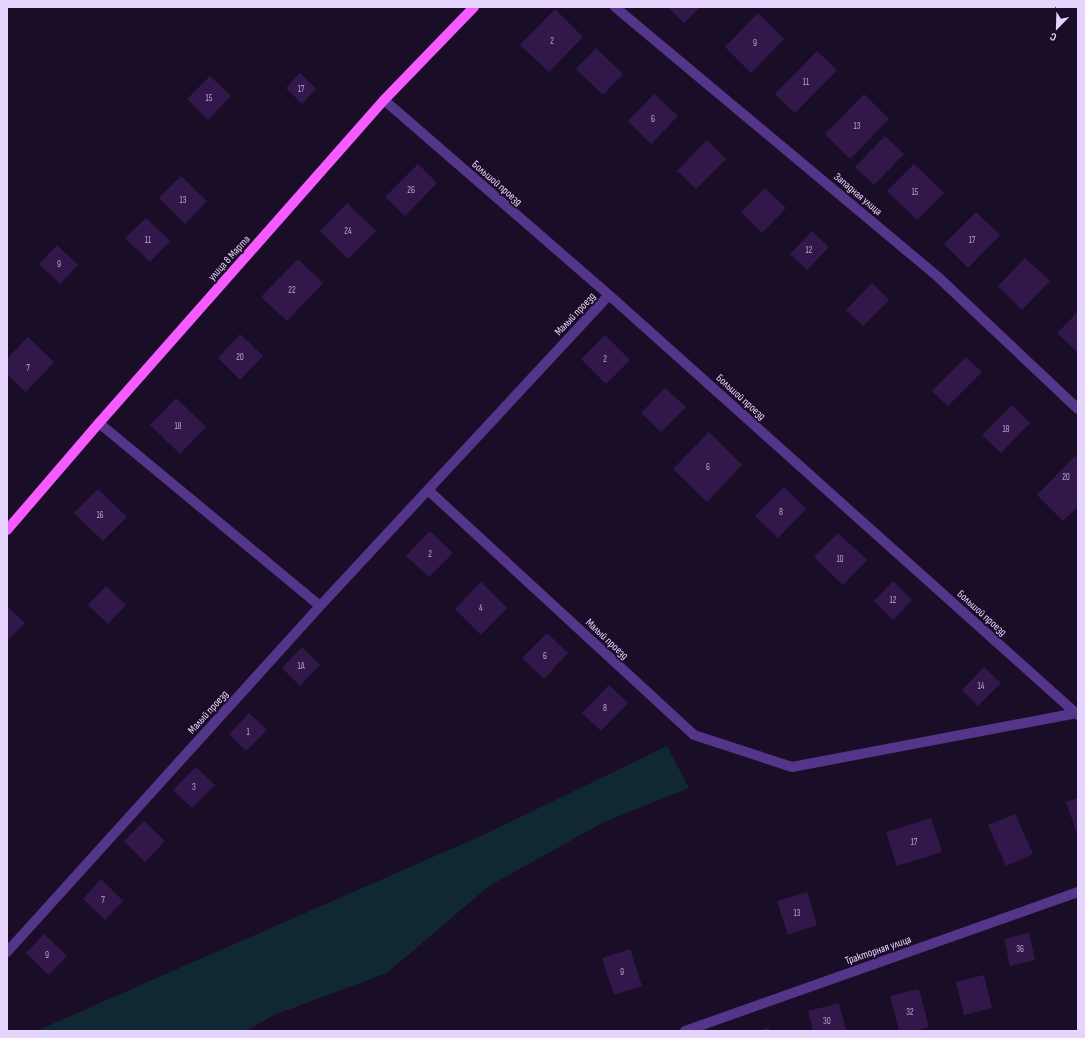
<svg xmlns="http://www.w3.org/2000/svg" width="1085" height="1038" font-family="'Sofia Sans Condensed',sans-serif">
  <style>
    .green { fill: #102832 }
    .building { fill: #32184a }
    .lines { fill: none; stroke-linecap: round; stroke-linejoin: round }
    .minor { stroke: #53358a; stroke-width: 10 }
    .major { stroke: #f65bff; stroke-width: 10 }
    .labels { text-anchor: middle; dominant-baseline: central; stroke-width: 4; stroke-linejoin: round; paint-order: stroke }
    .number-label { font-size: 9px; fill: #b9a5d2 }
    .street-label { font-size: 11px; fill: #e6d4ff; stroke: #1a0d27 }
  </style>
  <rect width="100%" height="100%" fill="#1a0d27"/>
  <path class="green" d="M667,746L689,788L602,823L489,886L387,973L274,1015L246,1031H36L483,835Z"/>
  <path class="building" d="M668,7H700L684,23Z
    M555,9L583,37L549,72L520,45Z
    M758,13L784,39L751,73L725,47Z
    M596,48L623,74L603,95L576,69Z
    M817,51L837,70L795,113L775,94Z
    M300,73L316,89L302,104L286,88Z
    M210,76L231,96L208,120L187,99Z
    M654,94L678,116L651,144L628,121Z
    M864,94L889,119L850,159L825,134Z
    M885,136L904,154L874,185L855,167Z
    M707,140L726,159L696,189L677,171Z
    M418,164L437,183L405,216L385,197Z
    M914,164L944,193L917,220L887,191Z
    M181,176L207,201L185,224L159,198Z
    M765,188L786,208L762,233L741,212Z
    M347,203L376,231L348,259L320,231Z
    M976,212L1000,235L968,268L944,244Z
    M146,218L170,241L150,262L125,238Z
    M812,231L829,247L807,270L790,254Z
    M57,245L78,265L60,284L39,264Z
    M1025,258L1050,281L1022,310L998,286Z
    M298,259L323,283L287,321L261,297Z
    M872,283L889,300L863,326L846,310Z
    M1078,312V353L1057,333Z
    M240,334L263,356L240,380L218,358Z
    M605,335L630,360L606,384L581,359Z
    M28,337L54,362L26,392L7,374V359Z
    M966,357L982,372L948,406L932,391Z
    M665,388L686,407L661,432L641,413Z
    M176,398L206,427L180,454L150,425Z
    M1012,405L1030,423L1001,453L982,435Z
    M709,432L742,465L707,502L673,469Z
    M1075,456L1078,458V507L1063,521L1037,495Z
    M784,487L806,509L778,538L755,516Z
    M98,489L127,517L103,541L74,513Z
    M430,531L453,553L429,577L406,556Z
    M838,533L867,560L843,585L814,557Z
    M893,581L912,600L893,620L874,601Z
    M481,582L507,608L481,635L455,609Z
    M106,586L126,605L108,624L88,605Z
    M7,606L25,623L7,641Z
    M547,633L568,653L544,679L522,658Z
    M302,647L320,665L300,686L282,668Z
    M984,667L1001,683L978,706L962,690Z
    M609,685L628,703L601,731L582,713Z
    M249,713L267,730L246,751L229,734Z
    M196,767L215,785L192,808L173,790Z
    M1078,798V830L1076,831L1066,802Z
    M1015,814L1033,854L1006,866L988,825Z
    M931,818L942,852L897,866L886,832Z
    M144,821L165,841L145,862L124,841Z
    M101,879L123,901L105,920L83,899Z
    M807,892L817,925L788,935L777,901Z
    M1029,933L1035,960L1010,966L1004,939Z
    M44,934L67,956L49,975L26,953Z
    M630,949L642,986L614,995L602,958Z
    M984,975L992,1008L964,1015L956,982Z
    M919,989L929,1027L914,1031H899L890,996Z
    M839,1003L846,1031H813L808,1011Z
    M769,1028L770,1031H760V1030Z"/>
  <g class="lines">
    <path class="minor" d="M615,7L937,276L1078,409
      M384,100L609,295L1078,715
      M99,423L320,606
      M428,490L694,735L792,767L1077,713
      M7,952L320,606L609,295
      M685,1031L1078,892"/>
    <path class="major" d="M7,530L99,423L384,100L474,7"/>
  </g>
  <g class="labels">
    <g class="number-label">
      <text x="552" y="41">2</text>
      <text x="755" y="43">9</text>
      <text x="806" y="82">11</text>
      <text x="301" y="89">17</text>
      <text x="209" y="98">15</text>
      <text x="653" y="119">6</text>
      <text x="857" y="126">13</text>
      <text x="411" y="190">26</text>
      <text x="915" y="192">15</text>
      <text x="183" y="200">13</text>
      <text x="348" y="231">24</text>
      <text x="148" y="240">11</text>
      <text x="972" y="240">17</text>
      <text x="809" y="250">12</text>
      <text x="59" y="264">9</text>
      <text x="292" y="290">22</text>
      <text x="240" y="357">20</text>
      <text x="605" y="359">2</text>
      <text x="28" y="368">7</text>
      <text x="178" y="426">18</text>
      <text x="1006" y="429">18</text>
      <text x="708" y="467">6</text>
      <text x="1066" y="477">20</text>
      <text x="781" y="512">8</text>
      <text x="100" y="515">16</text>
      <text x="430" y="554">2</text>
      <text x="840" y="559">10</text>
      <text x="893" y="600">12</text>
      <text x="481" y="608">4</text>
      <text x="545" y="656">6</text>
      <text x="301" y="666">1А</text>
      <text x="981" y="686">14</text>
      <text x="605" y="708">8</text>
      <text x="248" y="732">1</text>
      <text x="194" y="787">3</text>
      <text x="914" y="842">17</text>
      <text x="103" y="900">7</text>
      <text x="797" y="913">13</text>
      <text x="1020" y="949">36</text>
      <text x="47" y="955">9</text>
      <text x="622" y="972">9</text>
      <text x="910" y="1012">32</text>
      <text x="827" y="1021">30</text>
    </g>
    <g class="street-label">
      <text transform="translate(497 183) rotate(41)">Большой проезд</text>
      <text transform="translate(858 194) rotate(40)">Западная улица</text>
      <text transform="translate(229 258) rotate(-48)">улица 8 Марта</text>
      <text transform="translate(575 314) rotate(-47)">Малый проезд</text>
      <text transform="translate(741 397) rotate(42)">Большой проезд</text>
      <text transform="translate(982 613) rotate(42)">Большой проезд</text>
      <text transform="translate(607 639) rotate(43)">Малый проезд</text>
      <text transform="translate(208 712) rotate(-48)">Малый проезд</text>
      <text transform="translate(878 950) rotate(-19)">Тракторная улица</text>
    </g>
  </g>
  <rect width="1085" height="1038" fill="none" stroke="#e6d4ff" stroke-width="16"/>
  <g transform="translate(1057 28) rotate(203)" stroke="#1a0d27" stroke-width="3" paint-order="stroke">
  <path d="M0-3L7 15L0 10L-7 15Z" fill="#e6d4ff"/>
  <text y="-6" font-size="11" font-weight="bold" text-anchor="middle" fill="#e6d4ff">С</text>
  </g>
</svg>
